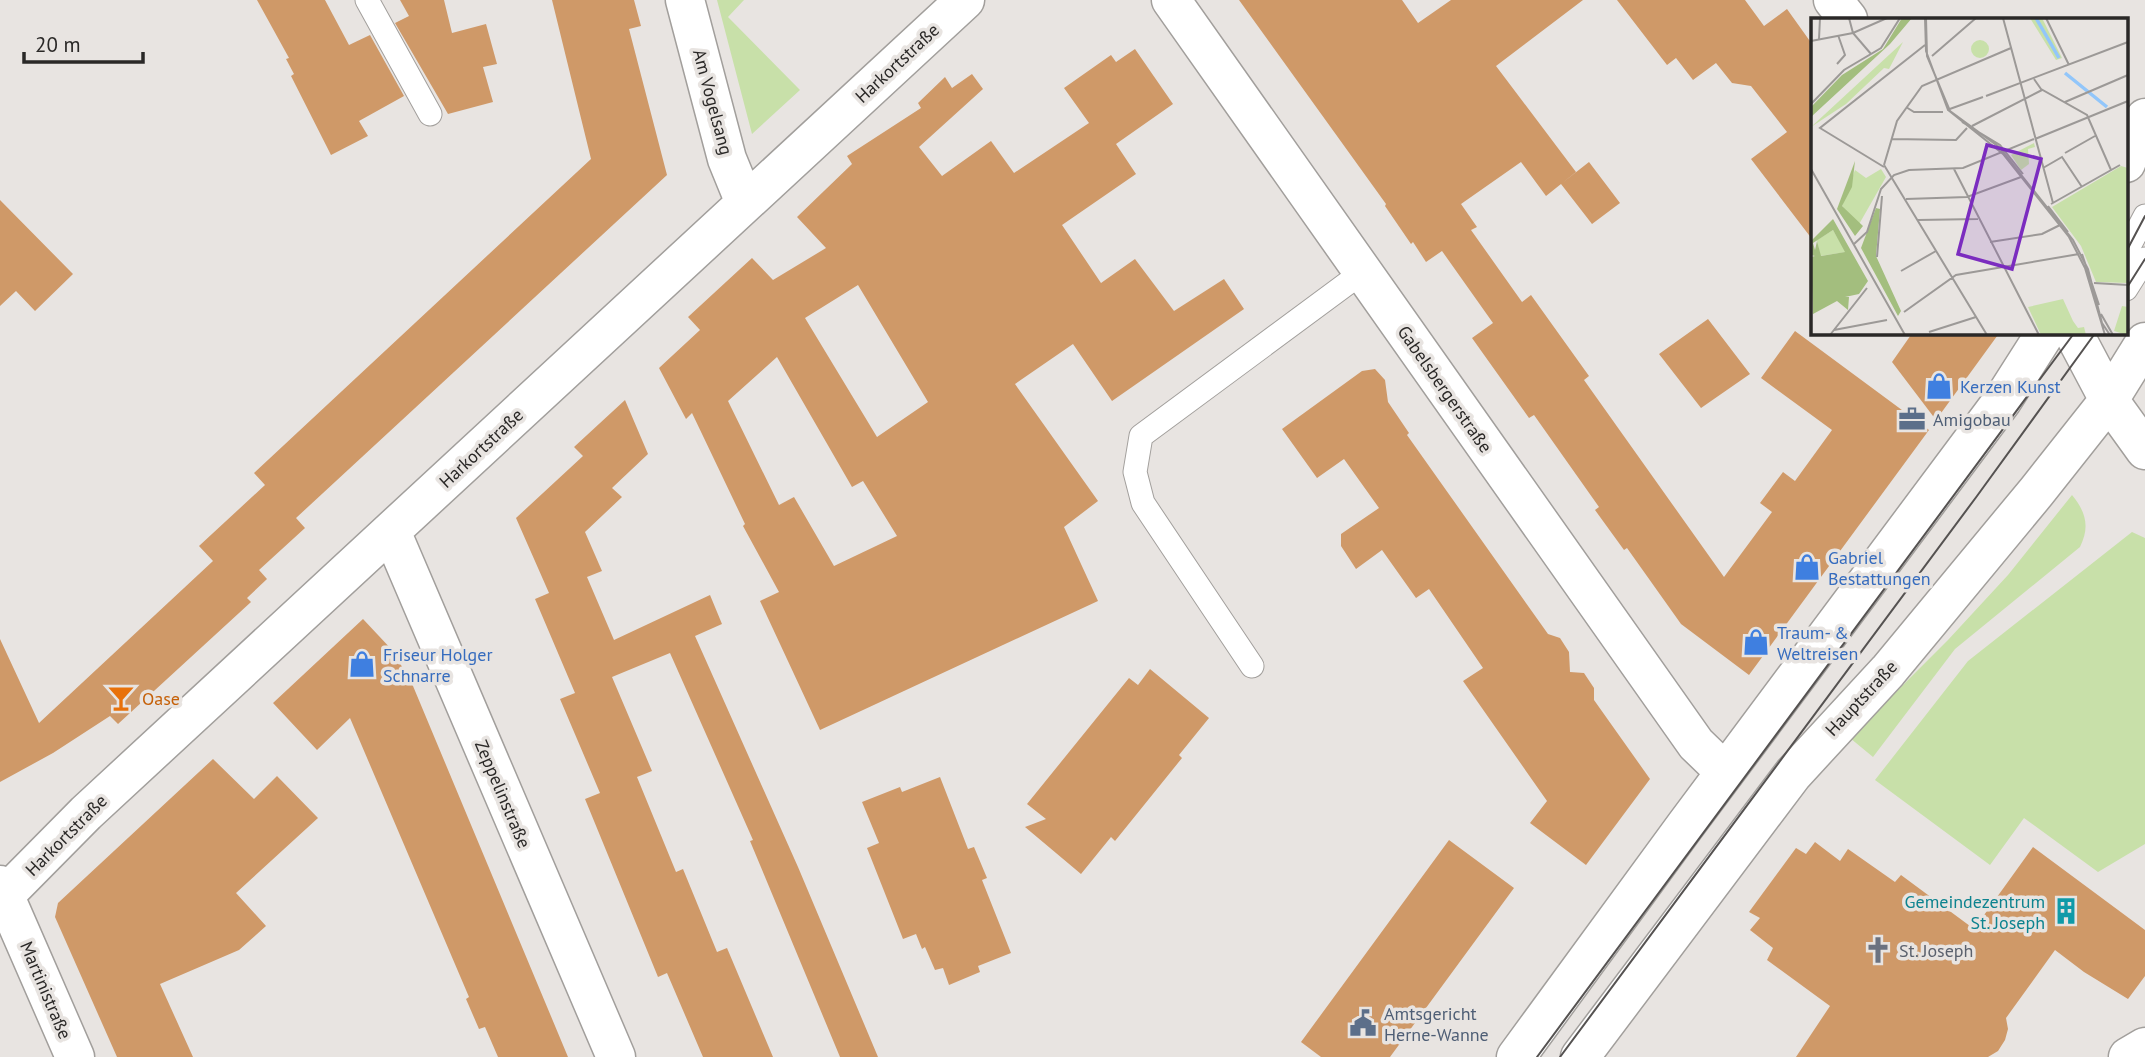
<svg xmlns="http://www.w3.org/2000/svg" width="2145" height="1057" font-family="'PT Sans',sans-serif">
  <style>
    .green { fill: #c8e0a9 }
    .building { fill: #cf9968; fill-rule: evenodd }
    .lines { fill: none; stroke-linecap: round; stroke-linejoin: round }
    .service-casing { stroke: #a29f9c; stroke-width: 25 }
    .minor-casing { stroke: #a29f9c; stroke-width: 41 }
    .tertiary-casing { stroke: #a29f9c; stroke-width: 41 }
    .service { stroke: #fff; stroke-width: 23 }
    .minor { stroke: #fff; stroke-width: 38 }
    .tertiary { stroke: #fff; stroke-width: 38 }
    .tram { stroke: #555251; stroke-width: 2 }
    .labels { text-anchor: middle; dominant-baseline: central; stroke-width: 7; stroke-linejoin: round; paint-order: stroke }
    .street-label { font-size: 18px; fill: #2a2827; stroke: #e8e4e1 }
    .shop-label { font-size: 18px; fill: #366cbe; stroke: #e8e4e1; text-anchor: start }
    .service-label { font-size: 18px; fill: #4e5e75; stroke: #e8e4e1; text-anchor: start }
    .food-label { font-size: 18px; fill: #c56008; stroke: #e8e4e1; text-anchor: start }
    .culture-label { font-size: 18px; fill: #0d838f; stroke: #e8e4e1; text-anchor: end }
    .worship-label { font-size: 18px; fill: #5b616d; stroke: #e8e4e1; text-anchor: start }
    .inset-river { fill: none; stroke: #92c6fa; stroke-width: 3.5 }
    .inset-road { fill: none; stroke: #9c9997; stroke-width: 2 }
    .view { fill: #7b2cbf; fill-opacity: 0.15; stroke: #7b2cbf; stroke-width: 3.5 }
    .inset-edge { fill: none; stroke: #2a2827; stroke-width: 3.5 }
  </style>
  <rect width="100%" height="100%" fill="#e8e4e1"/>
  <path class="green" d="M717,0H744L728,17L800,90L752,134Z
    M2072,495C2086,512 2090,527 2080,547L1955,649L1873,757L1850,738L1948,640L2008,575Z
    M2132,532L2145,538V844L2098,872L2024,818L1990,865L1875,780L1968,661Z"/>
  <path class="building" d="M257,0H325L349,45L370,35L404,96L359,121L368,136L331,155L291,76L294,74L286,59L289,58Z
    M400,0H444L452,33L486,24L497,64L483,67L493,102L448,114L395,23L409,16Z
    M552,0H634L641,26L629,29L667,175L296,518L305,528L259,570L267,579L247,598L251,602L118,724L110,716L53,753L0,782V639L39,723L213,561L199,546L265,485L254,473L591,159Z
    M1239,0H1402L1418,23L1451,0H1583L1496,66L1576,172L1546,196L1521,162L1461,204L1477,227L1471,230L1522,302L1531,295L1589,376L1584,380L1724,577L1772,512L1760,503L1783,472L1795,481L1832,430L1761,378L1795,331L1929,430L1749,675L1681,624L1627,548L1624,550L1595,510L1599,507L1534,415L1529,418L1472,338L1493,323L1442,251L1426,262L1413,242L1411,244L1385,206L1386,204Z
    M1617,0H1745L1764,26L1787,9L1812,44V239L1751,159L1787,132L1751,86L1732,83L1716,63L1693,80L1676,58L1667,65Z
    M1135,49L1173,104L1116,144L1136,174L1062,225L1101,283L1135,259L1174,311L1224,279L1244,309L1112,401L1073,344L1015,384L1098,501L1064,527L1098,601L820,730L760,601L779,592L743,526L745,524L692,413L686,419L659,368L700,330L688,317L752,258L773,280L826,248L797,217L852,164L847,156L921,108L918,103L945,77L952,88L972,74L983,89L919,147L942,176L991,141L1014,173L1089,123L1064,88L1111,55L1116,62ZM858,285L928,402L877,437L805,318ZM777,357L852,487L863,481L897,536L834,566L794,497L779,505L728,401Z
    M1589,162L1620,203L1592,224L1561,184Z
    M0,200L73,274L35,311L16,291L0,306Z
    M1708,319L1750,374L1701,408L1659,354Z
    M1913,332H2000L1936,420L1892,362Z
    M1375,369L1385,380L1388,402L1409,433L1407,435L1548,634L1560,638L1569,652L1570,672L1584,673L1594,688V700L1650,779L1586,865L1530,823L1547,801L1463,681L1483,668L1429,589L1416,598L1382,550L1356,569L1341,546V534L1379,508L1344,459L1317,478L1282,429L1362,371Z
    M625,400L648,454L612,488L622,497L585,532L602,571L587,577L614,640L710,595L722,624L695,636L798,867L878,1057H840L750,841L753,840L670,653L612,677L652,771L637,777L676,872L683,869L717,952L727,948L773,1057H703L667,973L658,977L585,799L600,793L560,699L575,693L535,599L549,593L516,518L583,456L574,447Z
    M363,619L393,651L413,686L568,1057H498L485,1027L479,1029L466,999L469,997L350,718L317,750L273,703Z
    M1150,669L1209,718L1179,755L1182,758L1115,841L1111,837L1081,874L1025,827L1046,819L1027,804L1129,678L1138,685Z
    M213,759L254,799L277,776L318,818L236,893L266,926L239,950L160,984L193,1057H117L55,917L58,903Z
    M940,777L968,849L974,847L987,878L982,880L1011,953L978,966L980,972L949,985L943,968L935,970L925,947L922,949L916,934L903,939L867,848L879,843L862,802L900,787L902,792Z
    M1449,840L1514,888L1390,1057H1321L1301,1042Z
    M1815,842L1840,861L1848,849L1895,882L1901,875L1974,929L2033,847L2145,930V976L2128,999L2084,972L2055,950L2006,1018L2008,1029L2005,1040L1998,1051L1988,1057H1796L1830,1006L1767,960L1773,948L1750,930L1760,918L1749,912L1796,848L1806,854Z"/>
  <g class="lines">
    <defs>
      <path id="service" d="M367,0L430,114
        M2126,252L2145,216
        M2126,289L2145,259
        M1252,666L1143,503L1135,472L1141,436L1364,271"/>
      <path id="minor" d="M685,0L727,159L745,203
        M1171,0L1696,744L1725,772
        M391,531L616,1057
        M0,885L75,1057
        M0,900L86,813L965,0
        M2128,1057L2145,1047"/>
      <path id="tertiary" d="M1833,0L1848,19
        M2126,163L2145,118
        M2073,332L2109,400L2145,450
        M1516,1057L1685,826L2002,401L2046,332
        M1580,1057L1793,774L1888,671L2037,491L2109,400L2145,342"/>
    </defs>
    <use href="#service" class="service-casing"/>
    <use href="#minor" class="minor-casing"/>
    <use href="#tertiary" class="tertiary-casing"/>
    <use href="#service" class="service"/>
    <use href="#minor" class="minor"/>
    <use href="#tertiary" class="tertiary"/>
    <path class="tram" d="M2126,252L2145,216
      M2126,289L2145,259
      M1537,1057L2075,332
      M1560,1057L1977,496L2096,332"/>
  </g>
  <defs>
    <symbol id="shop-bare" viewBox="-9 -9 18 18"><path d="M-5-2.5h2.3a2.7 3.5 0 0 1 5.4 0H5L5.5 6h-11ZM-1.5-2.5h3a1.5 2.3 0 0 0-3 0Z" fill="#3f7fe0" stroke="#e8e4e1" stroke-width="2.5" paint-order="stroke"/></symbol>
    <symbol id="office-bare" viewBox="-9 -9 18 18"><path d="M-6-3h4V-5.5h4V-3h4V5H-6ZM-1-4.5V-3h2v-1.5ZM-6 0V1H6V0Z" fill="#5c6f8a" stroke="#e8e4e1" stroke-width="2.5" paint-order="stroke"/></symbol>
    <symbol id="bar-bare" viewBox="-9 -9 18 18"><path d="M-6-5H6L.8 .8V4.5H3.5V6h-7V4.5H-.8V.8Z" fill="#e8710a" stroke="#e8e4e1" stroke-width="2.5" paint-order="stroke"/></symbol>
    <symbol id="building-bare" viewBox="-9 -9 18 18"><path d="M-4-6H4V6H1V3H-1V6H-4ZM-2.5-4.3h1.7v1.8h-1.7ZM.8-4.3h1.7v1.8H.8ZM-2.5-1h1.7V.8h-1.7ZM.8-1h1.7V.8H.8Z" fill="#0f9aa8" stroke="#e8e4e1" stroke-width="2.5" paint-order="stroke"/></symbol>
    <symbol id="church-bare" viewBox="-9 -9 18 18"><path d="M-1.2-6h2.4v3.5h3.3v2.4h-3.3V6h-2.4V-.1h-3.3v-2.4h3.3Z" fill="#6b7280" stroke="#e8e4e1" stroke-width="2.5" paint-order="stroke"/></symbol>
    <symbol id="civic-bare" viewBox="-9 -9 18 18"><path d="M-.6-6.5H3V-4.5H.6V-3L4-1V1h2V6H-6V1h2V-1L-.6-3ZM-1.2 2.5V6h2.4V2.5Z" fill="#5c6f8a" stroke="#e8e4e1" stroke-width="2.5" paint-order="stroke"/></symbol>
  </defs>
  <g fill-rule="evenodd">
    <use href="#shop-bare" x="1920" y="367" width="38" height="38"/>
    <use href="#office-bare" x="1893" y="400" width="38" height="38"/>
    <use href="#shop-bare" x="1788" y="548" width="38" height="38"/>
    <use href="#shop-bare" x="1737" y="623" width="38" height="38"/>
    <use href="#shop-bare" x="343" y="645" width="38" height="38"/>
    <use href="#bar-bare" x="102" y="679" width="38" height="38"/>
    <use href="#building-bare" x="2047" y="892" width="38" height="38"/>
    <use href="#church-bare" x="1859" y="931" width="38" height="38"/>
    <use href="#civic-bare" x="1344" y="1004" width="38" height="38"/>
  </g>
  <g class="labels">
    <g class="street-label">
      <text transform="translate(897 63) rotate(-43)">Harkortstraße</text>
      <text transform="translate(713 102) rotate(75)">Am Vogelsang</text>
      <text transform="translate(1445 389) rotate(55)">Gabelsbergerstraße</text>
      <text transform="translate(481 448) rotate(-43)">Harkortstraße</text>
      <text transform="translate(1861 698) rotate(-47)">Hauptstraße</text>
      <text transform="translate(503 794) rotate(67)">Zeppelinstraße</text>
      <text transform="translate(66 835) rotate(-45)">Harkortstraße</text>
      <text transform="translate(46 990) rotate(67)">Martinistraße</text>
    </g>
    <g class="shop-label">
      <text x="1960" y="386">Kerzen Kunst</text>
      <text x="1828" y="557">Gabriel<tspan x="1828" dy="21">Bestattungen</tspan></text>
      <text x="1777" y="632">Traum- &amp;<tspan x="1777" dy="21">Weltreisen</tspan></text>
      <text x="383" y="654">Friseur Holger<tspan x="383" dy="21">Schnarre</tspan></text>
    </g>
    <g class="service-label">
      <text x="1933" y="419">Amigobau</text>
      <text x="1384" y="1013">Amtsgericht<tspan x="1384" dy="21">Herne-Wanne</tspan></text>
    </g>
    <g class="food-label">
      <text x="142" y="698">Oase</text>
    </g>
    <g class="culture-label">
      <text x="2045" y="901">Gemeindezentrum<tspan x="2045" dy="21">St. Joseph</tspan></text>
    </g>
    <g class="worship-label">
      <text x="1899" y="950">St. Joseph</text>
    </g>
  </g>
  <g transform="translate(1811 18)">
    <rect width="317" height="317" fill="#e8e4e1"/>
    <path d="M219,0H231L251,40L245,42ZM160 31a9 9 0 1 1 18 0a9 9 0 1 1-18 0ZM92,24L78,51L73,50L35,86L0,109ZM223,125L224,129L217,131L218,146L210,152L200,137ZM310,148L317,150V265L285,264L270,228L241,189ZM70,151L75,159L47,208L31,188L44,152L55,160ZM22,212L35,234L9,238L6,222ZM252,281L262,303L267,310L273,309L275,317H230L217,289ZM311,288L317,289L316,317L303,313Z" fill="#c8e0a9"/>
    <path d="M91,0H101L79,26L0,99V89L31,57L72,31ZM44,143L41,169L31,188L52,208L44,218L26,191ZM65,190L69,191L65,238L90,293L87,298L50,230ZM22,201L57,263L48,276L34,279H38L37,292L26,283L2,296L0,239L4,238L0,237V223ZM22,212L34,234L10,238L6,223L4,232L2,225Z" fill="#a3be7e" fill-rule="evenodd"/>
    <path class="inset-river" d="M225,0L248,40M254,55L296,89"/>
    <path class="inset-road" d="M38,0L42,15L60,36M114,0L115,33L137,92L192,136L258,219L274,250L294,317M115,0L116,38L139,93L188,129L262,222L277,251L291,305L299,317M192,0L242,185M235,0L258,47M8,21L9,0M0,23L42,15L76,0M121,38L165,0M26,46L34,37L27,17M223,61L230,71L276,97L300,152M175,78L317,24M254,84L317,57M0,86L33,52L70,30L89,0M95,89L103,94H132M136,92L172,79M151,104L189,127L212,156M161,108L231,72M80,121L145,122L156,110M224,121L317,83M254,135L284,118M73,147L176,317M73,147L86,103L111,68L200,30M73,149L9,110L114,27M232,150L251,139L271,169M0,151L94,317M143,151L228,317M95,181L156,179L210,159M240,186L309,147M237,188L257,214M107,202L167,201M179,224L231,216L249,207M43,226L56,214L70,171L83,157L98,152L152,150L223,121M271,236L288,287M66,239L71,178M90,253L125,233M283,265L317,267M93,294L145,257L268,236M290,296L302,317M23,312L76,302M118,314L165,299M19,317L56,270"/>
    <path class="view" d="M176,127L230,141L201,251L147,236Z"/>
    <rect width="317" height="317" class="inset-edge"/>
  </g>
  <path d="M24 52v10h119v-10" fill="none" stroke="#2a2827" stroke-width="3.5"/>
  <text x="35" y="52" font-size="21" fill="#2a2827" stroke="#e8e4e1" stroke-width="5" paint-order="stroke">20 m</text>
</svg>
